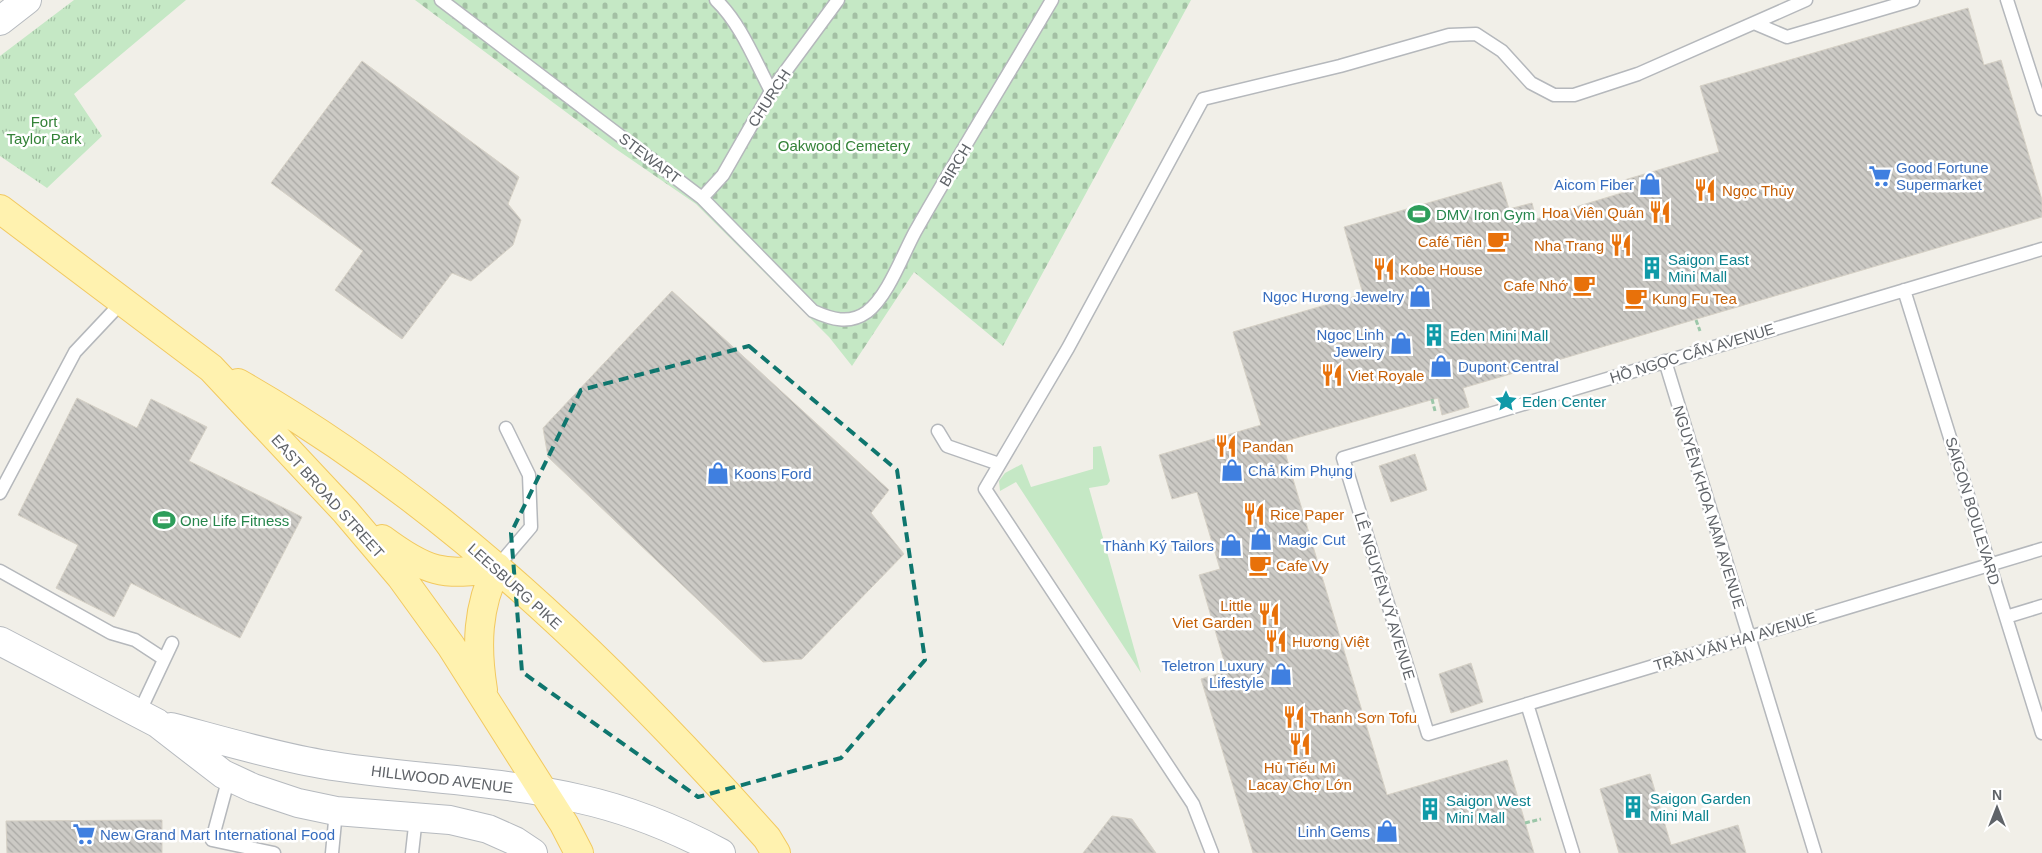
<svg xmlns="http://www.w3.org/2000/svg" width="2042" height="853" font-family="Helvetica,sans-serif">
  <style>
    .grass { fill: #c5e8c5 }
    .cemetery { fill: url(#cemetery-stones) }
    .park { fill: url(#park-tufts) }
    .building { fill: url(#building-back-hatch); stroke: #d6d1c6 }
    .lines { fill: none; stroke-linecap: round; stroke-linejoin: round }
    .lane-casing { stroke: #b5b8bc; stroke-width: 15 }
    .secondary-casing { stroke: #b6babf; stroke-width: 30 }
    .primary-casing { stroke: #f2c960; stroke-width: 30 }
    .path { stroke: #9cc7a9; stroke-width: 3; stroke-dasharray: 5 2.5; stroke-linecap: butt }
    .lane { stroke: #fff; stroke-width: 12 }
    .secondary { stroke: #fff; stroke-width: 28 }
    .primary { stroke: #fff2af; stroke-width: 28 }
    .marked { fill: none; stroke: #0f766e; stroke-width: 4; stroke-dasharray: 10 6; stroke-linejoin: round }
    .labels { text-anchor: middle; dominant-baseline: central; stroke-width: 5; stroke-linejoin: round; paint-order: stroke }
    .street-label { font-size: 15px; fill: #5f6368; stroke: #fff }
    .park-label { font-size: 15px; fill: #348238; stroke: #fff }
    .shop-label { font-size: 15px; fill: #366cbe; stroke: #fff; text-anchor: start }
    .food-label { font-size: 15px; fill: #c56008; stroke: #fff; text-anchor: start }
    .leisure-label { font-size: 15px; fill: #27864d; stroke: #fff; text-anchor: start }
    .culture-label { font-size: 15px; fill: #0d838f; stroke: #fff; text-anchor: start }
  </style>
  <defs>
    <pattern id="cemetery-stones" width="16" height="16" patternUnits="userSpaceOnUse" patternTransform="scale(1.25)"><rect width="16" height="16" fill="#c5e8c5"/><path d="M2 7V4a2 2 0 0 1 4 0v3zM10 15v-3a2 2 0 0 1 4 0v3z" fill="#a3c0a4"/></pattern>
    <pattern id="park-tufts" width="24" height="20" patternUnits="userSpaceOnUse" patternTransform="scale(1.25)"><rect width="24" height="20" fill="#c5e8c5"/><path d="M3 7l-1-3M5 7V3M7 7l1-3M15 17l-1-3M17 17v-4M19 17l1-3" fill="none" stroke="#a3c0a4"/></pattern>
    <pattern id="building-back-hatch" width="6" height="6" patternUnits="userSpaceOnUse" patternTransform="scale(1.25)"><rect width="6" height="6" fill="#cccac5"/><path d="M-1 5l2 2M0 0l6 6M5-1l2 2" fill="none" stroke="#a9a8a4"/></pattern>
  </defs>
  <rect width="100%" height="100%" fill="#f1efe8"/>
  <path class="grass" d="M1101,446L1110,481L1107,485L1089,488L1141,673L1016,482L1000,491L999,481L1005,473L1022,464L1031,487L1093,469V447Z"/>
  <path class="cemetery" d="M415,0H1191L1003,346L914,272L852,366L829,337L696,204L613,147Z"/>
  <path class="park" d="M74,0H186L74,94L102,136L47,188L0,156V56Z"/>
  <path class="building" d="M1968,8L1984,65L2001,60L2042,200V217L1463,388L1469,407L1442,415L1438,398L1282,442L1387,795L1507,760L1534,853H1253L1201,679L1227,671L1199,575L1220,569L1197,492L1172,499L1159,455L1261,425L1233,332L1363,294L1344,227L1501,182L1509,209L1532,203L1536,219L1625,192L1621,181L1719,152L1700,86Z
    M362,61L519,177L508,204L521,220L513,245L471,281L452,273L402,339L335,290L363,251L271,183Z
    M672,291L889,490L871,513L904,554L802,659L763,662L548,457L543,428Z
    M77,398L137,428L151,399L207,427L189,461L302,517L240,638L131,583L114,617L56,588L78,545L18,515Z
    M1415,454L1427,490L1391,502L1379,466Z
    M1471,663L1483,702L1451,713L1439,674Z
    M1650,774L1671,845L1738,825L1746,853H1619L1600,789Z
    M1112,816L1132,819L1156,853H1083Z
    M162,820V853H7L6,821Z"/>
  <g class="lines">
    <defs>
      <path id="lane" d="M441,0L702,198L813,311C831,319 849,325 867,312C888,296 902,256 915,232C959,154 1007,77 1052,0
        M716,0C741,24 755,61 771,91
        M2007,0L2042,109
        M1754,23L1787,37L1913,0
        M702,198L723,175L771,91L838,0
        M2042,249L1343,458L1428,734L2042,549
        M1904,290L2042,733
        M1665,361L1815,853
        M938,431L947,446L999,464
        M0,493L75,352L123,301
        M497,567L531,527L529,475L506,428
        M0,571L111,633L135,640L164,659
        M2006,617L2042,606
        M1527,704L1573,853
        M139,713L172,643
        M229,777L212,840L274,853
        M332,853L336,811
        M412,853L416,817
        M1212,853L1193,804L985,489L1068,348L1203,99L1340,66L1449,35L1476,34L1502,51L1531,83L1554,95H1574L1638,74L1806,0"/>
      <path id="secondary" d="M0,21L27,0
        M0,641L157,723L223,774L253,788L298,803L336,811L450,820L488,829L515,841L533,853
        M171,727C220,740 270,755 321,764C407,779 495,779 580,799C630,810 676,829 721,853"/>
      <path id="primary" d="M0,209L211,368L345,511L401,577L451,646L564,824L579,853
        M238,383C442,499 612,664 767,838L776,853
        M382,539C425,571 444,578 497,567
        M483,690C476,646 477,607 497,567"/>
    </defs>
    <use href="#lane" class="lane-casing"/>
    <use href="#secondary" class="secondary-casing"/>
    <use href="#primary" class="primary-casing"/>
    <path class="path" d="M1696,320L1700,331
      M1432,399L1435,411
      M1525,823L1541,819"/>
    <use href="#lane" class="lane"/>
    <use href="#secondary" class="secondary"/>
    <use href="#primary" class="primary"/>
  </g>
  <path class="marked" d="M749,346L897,470L925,660L841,758L698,797L522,672L511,533L581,390Z"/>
  <defs>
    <symbol id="supermarket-bare" viewBox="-9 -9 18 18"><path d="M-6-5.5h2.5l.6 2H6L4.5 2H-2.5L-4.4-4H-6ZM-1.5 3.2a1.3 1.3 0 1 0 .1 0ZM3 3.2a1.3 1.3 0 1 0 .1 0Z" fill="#3f7fe0" stroke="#fff" stroke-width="2.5" paint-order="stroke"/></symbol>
    <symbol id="shop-bare" viewBox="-9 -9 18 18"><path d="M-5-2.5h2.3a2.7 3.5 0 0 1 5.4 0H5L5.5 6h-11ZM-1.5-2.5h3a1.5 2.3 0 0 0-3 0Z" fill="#3f7fe0" stroke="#fff" stroke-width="2.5" paint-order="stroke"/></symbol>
    <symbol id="restaurant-bare" viewBox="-9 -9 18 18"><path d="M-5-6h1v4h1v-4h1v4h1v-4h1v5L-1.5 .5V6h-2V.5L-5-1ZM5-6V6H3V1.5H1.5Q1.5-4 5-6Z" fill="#e8710a" stroke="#fff" stroke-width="2.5" paint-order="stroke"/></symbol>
    <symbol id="stadium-bare" viewBox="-9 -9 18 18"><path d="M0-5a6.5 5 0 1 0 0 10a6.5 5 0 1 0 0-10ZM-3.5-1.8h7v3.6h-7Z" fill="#2e9e5b" stroke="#fff" stroke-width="2.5" paint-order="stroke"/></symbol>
    <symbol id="cafe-bare" viewBox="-9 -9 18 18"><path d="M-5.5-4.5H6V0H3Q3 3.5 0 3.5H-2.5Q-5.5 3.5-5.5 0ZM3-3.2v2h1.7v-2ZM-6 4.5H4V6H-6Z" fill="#e8710a" stroke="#fff" stroke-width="2.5" paint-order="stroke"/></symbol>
    <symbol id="building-bare" viewBox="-9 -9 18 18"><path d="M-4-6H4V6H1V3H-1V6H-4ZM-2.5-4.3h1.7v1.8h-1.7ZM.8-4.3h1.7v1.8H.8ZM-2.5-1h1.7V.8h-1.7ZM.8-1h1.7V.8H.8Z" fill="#0f9aa8" stroke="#fff" stroke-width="2.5" paint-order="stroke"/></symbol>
    <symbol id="sight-bare" viewBox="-9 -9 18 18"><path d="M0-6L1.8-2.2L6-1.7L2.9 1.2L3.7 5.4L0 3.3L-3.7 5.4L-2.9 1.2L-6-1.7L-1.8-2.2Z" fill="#0f9aa8" stroke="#fff" stroke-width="2.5" paint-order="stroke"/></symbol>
  </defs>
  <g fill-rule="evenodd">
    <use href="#supermarket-bare" x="1864" y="160" width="32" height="32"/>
    <use href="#shop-bare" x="1634" y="168" width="32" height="32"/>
    <use href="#restaurant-bare" x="1689" y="174" width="32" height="32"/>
    <use href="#restaurant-bare" x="1644" y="196" width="32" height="32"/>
    <use href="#stadium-bare" x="1403" y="198" width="32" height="32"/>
    <use href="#cafe-bare" x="1482" y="225" width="32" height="32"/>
    <use href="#restaurant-bare" x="1605" y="229" width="32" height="32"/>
    <use href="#building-bare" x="1636" y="252" width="32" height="32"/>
    <use href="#restaurant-bare" x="1368" y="253" width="32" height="32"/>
    <use href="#cafe-bare" x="1568" y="269" width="32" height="32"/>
    <use href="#shop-bare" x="1404" y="280" width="32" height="32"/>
    <use href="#cafe-bare" x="1620" y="282" width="32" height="32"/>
    <use href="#building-bare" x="1418" y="319" width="32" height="32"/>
    <use href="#shop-bare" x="1385" y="327" width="32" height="32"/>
    <use href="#shop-bare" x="1425" y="350" width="32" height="32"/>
    <use href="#restaurant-bare" x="1316" y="359" width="32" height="32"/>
    <use href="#sight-bare" x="1490" y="385" width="32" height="32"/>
    <use href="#restaurant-bare" x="1210" y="430" width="32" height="32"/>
    <use href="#shop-bare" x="1216" y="454" width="32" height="32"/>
    <use href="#shop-bare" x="702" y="457" width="32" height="32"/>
    <use href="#restaurant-bare" x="1238" y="498" width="32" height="32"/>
    <use href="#stadium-bare" x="148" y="504" width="32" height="32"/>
    <use href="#shop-bare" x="1245" y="523" width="32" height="32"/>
    <use href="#shop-bare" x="1215" y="529" width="32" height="32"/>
    <use href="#cafe-bare" x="1244" y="549" width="32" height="32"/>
    <use href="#restaurant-bare" x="1253" y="598" width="32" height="32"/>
    <use href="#restaurant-bare" x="1260" y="625" width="32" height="32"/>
    <use href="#shop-bare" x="1265" y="658" width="32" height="32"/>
    <use href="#restaurant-bare" x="1278" y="701" width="32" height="32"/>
    <use href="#restaurant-bare" x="1284" y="728" width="32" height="32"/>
    <use href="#building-bare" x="1617" y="791" width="32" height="32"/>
    <use href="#building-bare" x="1414" y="793" width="32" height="32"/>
    <use href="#shop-bare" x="1371" y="815" width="32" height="32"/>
    <use href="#supermarket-bare" x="68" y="818" width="32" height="32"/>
  </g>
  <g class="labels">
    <g class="street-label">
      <text transform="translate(769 98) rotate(-57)">CHURCH</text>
      <text transform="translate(650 158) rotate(37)">STEWART</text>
      <text transform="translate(955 165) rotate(-59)">BIRCH</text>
      <text transform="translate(1692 353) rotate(-17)">HỒ NGỌC CẨN AVENUE</text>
      <text transform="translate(328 496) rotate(48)">EAST BROAD STREET</text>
      <text transform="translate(1709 507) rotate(73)">NGUYỄN KHOA NAM AVENUE</text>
      <text transform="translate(1973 511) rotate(73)">SAIGON BOULEVARD</text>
      <text transform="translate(515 586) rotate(42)">LEESBURG PIKE</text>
      <text transform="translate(1385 596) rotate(73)">LÊ NGUYÊN VỸ AVENUE</text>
      <text transform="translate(1735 641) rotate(-17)">TRẦN VĂN HAI AVENUE</text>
      <text transform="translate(442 779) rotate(7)">HILLWOOD AVENUE</text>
    </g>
    <g class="park-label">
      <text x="44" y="121">Fort<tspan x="44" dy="17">Taylor Park</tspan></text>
      <text x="844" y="145">Oakwood Cemetery</text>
    </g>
    <g class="shop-label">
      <text x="1896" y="167">Good Fortune<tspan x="1896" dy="17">Supermarket</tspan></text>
      <text x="1634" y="184" text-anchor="end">Aicom Fiber</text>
      <text x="1404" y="296" text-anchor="end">Ngọc Hương Jewelry</text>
      <text x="1384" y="334" text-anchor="end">Ngoc Linh<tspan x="1384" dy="17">Jewelry</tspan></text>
      <text x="1458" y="366">Dupont Central</text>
      <text x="1248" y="470">Chả Kim Phụng</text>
      <text x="734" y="473">Koons Ford</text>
      <text x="1278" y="539">Magic Cut</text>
      <text x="1214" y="545" text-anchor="end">Thành Ký Tailors</text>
      <text x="1264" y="665" text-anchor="end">Teletron Luxury<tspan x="1264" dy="17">Lifestyle</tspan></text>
      <text x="1370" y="831" text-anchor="end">Linh Gems</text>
      <text x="100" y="834">New Grand Mart International Food</text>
    </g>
    <g class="food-label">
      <text x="1722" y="190">Ngọc Thủy</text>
      <text x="1644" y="212" text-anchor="end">Hoa Viên Quán</text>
      <text x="1482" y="241" text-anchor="end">Café Tiên</text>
      <text x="1604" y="245" text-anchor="end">Nha Trang</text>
      <text x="1400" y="269">Kobe House</text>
      <text x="1568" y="285" text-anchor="end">Cafe Nhớ</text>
      <text x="1652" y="298">Kung Fu Tea</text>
      <text x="1348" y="375">Viet Royale</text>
      <text x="1242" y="446">Pandan</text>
      <text x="1270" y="514">Rice Paper</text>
      <text x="1276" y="565">Cafe Vy</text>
      <text x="1252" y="605" text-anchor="end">Little<tspan x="1252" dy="17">Viet Garden</tspan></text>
      <text x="1292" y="641">Hương Việt</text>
      <text x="1310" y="717">Thanh Sơn Tofu</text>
      <text x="1300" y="767" text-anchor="middle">Hủ Tiếu Mì<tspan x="1300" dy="17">Lacay Chợ Lớn</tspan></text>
    </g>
    <g class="leisure-label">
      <text x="1436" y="214">DMV Iron Gym</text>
      <text x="180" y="520">One Life Fitness</text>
    </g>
    <g class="culture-label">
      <text x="1668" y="259">Saigon East<tspan x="1668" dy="17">Mini Mall</tspan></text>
      <text x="1450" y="335">Eden Mini Mall</text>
      <text x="1522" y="401">Eden Center</text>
      <text x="1650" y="798">Saigon Garden<tspan x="1650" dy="17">Mini Mall</tspan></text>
      <text x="1446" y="800">Saigon West<tspan x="1446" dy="17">Mini Mall</tspan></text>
    </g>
  </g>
  <g transform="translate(1997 808)" stroke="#ffffff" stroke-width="4" paint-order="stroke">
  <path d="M0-4L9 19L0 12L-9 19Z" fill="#5f6368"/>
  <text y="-8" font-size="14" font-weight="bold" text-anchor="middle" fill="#5f6368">N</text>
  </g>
</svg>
